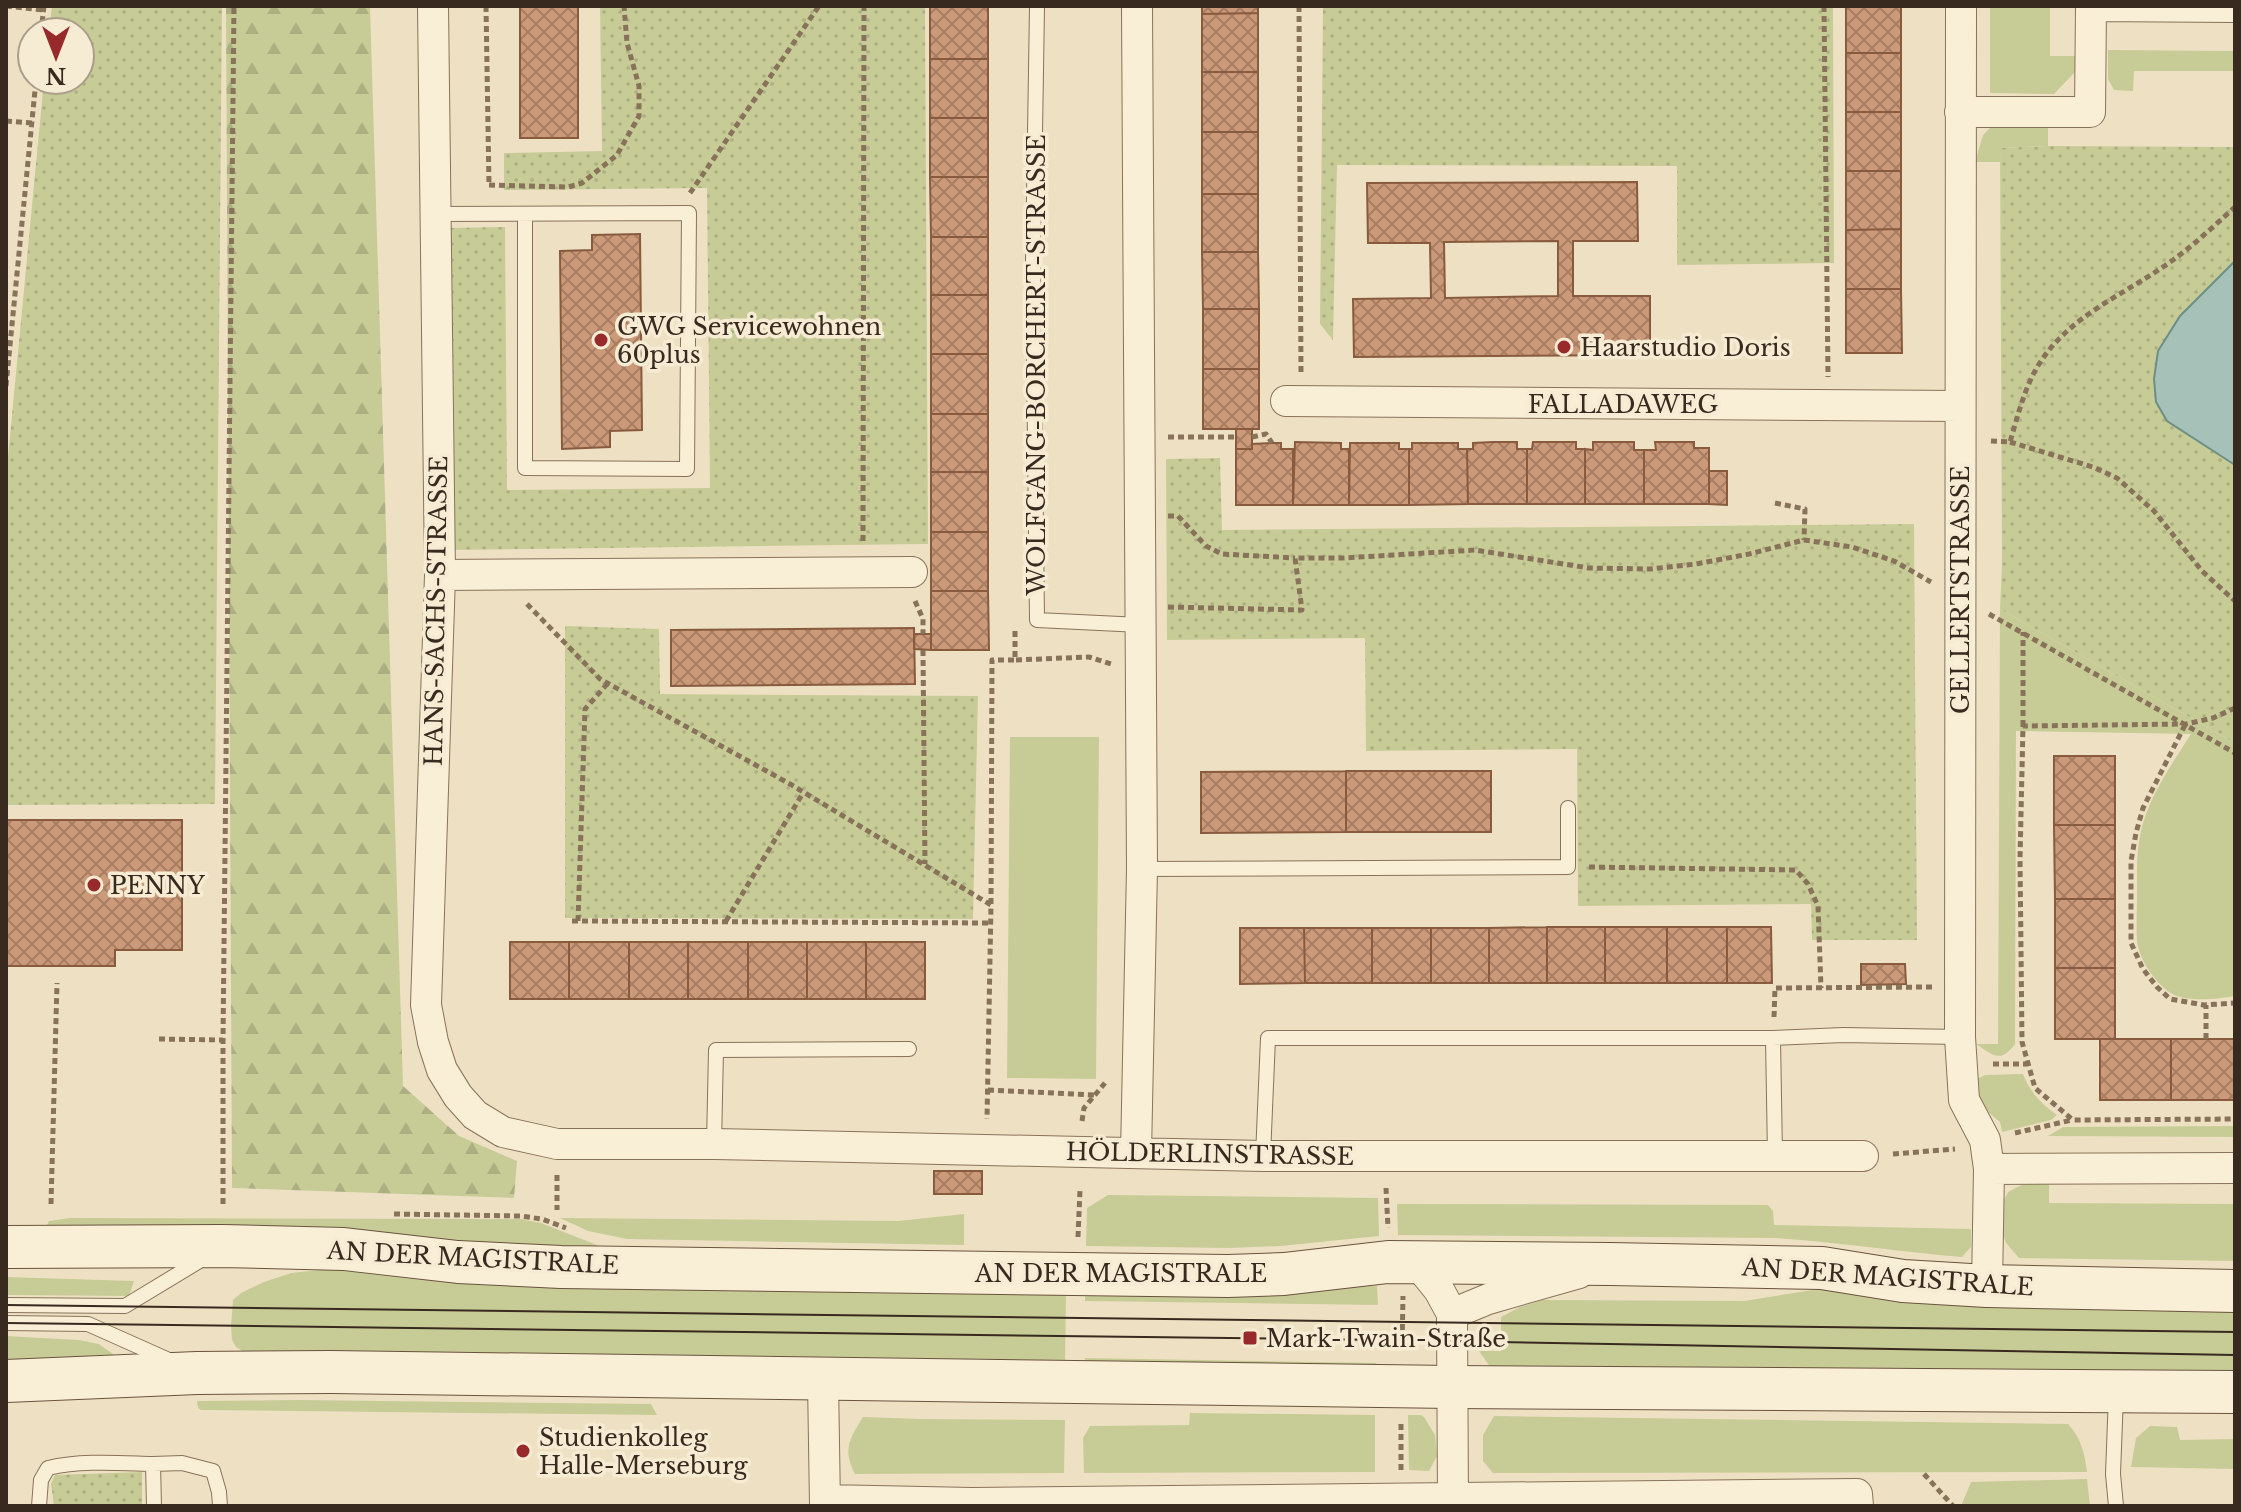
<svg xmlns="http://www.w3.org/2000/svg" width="2241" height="1512" font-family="'Libre Baskerville',serif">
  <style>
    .grass { fill: #c7cc97 }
    .forest { fill: url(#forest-firs) }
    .park { fill: url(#park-dots) }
    .water { fill: #a5c1b8; stroke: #6c8f86; stroke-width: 2 }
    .building { fill: url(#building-cross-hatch); stroke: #885b3f; stroke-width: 2; fill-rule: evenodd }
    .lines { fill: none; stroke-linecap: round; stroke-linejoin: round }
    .service-casing { stroke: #88725a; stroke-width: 16 }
    .minor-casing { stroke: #88725a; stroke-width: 32 }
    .secondary-casing { stroke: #6a533d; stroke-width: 44 }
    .path { stroke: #88725a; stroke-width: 5; stroke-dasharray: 6 4; stroke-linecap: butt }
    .service { stroke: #f9eed6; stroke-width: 14 }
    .minor { stroke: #f9eed6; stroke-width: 30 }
    .secondary { stroke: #f9eed6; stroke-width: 42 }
    .tram { stroke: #382a1e; stroke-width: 2 }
    .poi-dot { fill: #982a2c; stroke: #f6ebd3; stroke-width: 3 }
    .labels { text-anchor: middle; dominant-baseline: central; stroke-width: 7; stroke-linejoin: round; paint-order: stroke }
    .poi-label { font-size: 24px; fill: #382a1e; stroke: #f6ebd3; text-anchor: start }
    .street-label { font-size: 24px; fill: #382a1e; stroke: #f6ebd3 }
  </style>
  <defs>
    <pattern id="forest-firs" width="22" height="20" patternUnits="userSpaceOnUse" patternTransform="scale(2)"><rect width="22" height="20" fill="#c7cc97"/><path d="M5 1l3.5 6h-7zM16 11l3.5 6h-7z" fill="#acaf82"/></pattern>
    <pattern id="park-dots" width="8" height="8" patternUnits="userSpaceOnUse" patternTransform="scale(2)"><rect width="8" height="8" fill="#c7cc97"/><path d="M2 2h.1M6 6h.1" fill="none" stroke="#acaf82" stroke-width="1.8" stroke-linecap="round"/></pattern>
    <pattern id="building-cross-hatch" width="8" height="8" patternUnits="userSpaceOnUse" patternTransform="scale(2)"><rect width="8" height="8" fill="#cc9a79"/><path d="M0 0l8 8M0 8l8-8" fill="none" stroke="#a77e63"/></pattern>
  </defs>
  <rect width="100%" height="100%" fill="#eee1c3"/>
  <path class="grass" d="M1990,6H2050V56H2076L2075,72L2054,94L1990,93Z
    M2108,50L2235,51V71H2134L2133,91L2114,90L2108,79Z
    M2048,122V146L2000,148V162H1975L1983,135L1992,126Z
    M2000,609L2235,743V996C2218,999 2191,1002 2174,995C2157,986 2139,960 2137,941C2136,927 2137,912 2137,898C2137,876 2136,853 2141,831C2149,796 2172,764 2191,734L2016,731L2015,1044C2000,1064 1993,1055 1976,1044H1998Z
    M1010,737H1099L1096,1079L1007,1078Z
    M2023,1074C2030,1092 2041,1104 2057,1115L2051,1120L2002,1132L2000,1122L1980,1105L1977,1079L1985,1075Z
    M2235,1126V1137L2048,1136L2063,1127Z
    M2031,1180H2049V1203L2235,1204V1261L2019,1258L2006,1243L2002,1231V1204L2008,1192Z
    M1108,1195L1378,1198L1379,1236L1281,1246L1229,1248L1086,1246L1087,1208Z
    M1397,1204L1768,1205L1773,1211L1774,1225L1971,1229V1247L1962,1257C1900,1252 1838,1242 1775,1238L1398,1235Z
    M964,1214V1245L627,1239L588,1231L560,1218L898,1221Z
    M70,1218L520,1219L541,1223L597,1245V1250L46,1227L49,1221Z
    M340,1268L1066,1293L1065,1366L244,1352L236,1347L232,1340L231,1326L233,1300L241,1293L264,1282L291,1273Z
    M6,1277L134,1281L129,1296L6,1295Z
    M1377,1286L1378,1305L1085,1301V1293Z
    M1819,1289L1907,1299L2235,1308V1381L1491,1368L1479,1351H1501V1317L1520,1307L1542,1300L1744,1301Z
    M6,1336L79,1340L99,1344L124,1362L6,1361Z
    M1085,1358L1376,1363V1369L1085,1366Z
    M299,1400L651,1404L657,1415L201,1410L198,1408L197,1401Z
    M1190,1413L1375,1415V1472L1084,1473L1083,1438L1090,1426L1189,1425Z
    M1408,1415H1421L1424,1417L1435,1435L1437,1456L1429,1471L1409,1470Z
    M1494,1416L2068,1424C2081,1438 2085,1454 2087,1472L1493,1473L1483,1461V1435Z
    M863,1417L921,1419L1065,1420L1064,1473L855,1474C842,1449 850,1438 863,1417Z
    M2150,1426L2177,1427L2180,1440L2235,1439V1469L2131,1467L2136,1438Z
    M2087,1479L2090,1506H1961L1971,1482Z"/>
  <path class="forest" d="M226,6H370L403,1086L459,1136L517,1161L514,1198L232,1188Z"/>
  <path class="park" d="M52,6H222L215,804L6,805V478L44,80H80V32H49Z
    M600,6H925L928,544L449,550L445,228L505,227L507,490L710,488L707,188L504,190V153L602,151Z
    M1323,6H1833L1834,263L1677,265V166L1337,165L1333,340L1320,324Z
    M2048,146L2235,147V743L2000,609L2002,564L2000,148Z
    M1220,458L1222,530L1914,524L1917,940H1812L1811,904L1578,906L1577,749L1366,751L1365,638L1167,640L1166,459Z
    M565,626L659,629L660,694L978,696L973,919L565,918Z
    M142,1472V1506H54L51,1484L55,1475Z"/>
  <path class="water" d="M2235,261V465L2167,421L2156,402L2154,379L2158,351L2180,316Z"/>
  <path class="building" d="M520,6H578V138H520Z
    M930,6H988V59H930Z
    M1202,6H1258V13L1202,14Z
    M1846,6H1901V53H1846Z
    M1258,13V72H1202V14Z
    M1846,53H1901V112H1846Z
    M930,59H988V118H930Z
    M1202,72H1258V132H1202Z
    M1846,112H1901V171H1846Z
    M930,118H988V177H930Z
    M1202,132H1258V194H1202Z
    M1846,171H1901V229L1846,230Z
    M930,177H988V237H931Z
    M1637,182L1638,241H1573V296H1650V355L1354,357L1353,299L1431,298L1430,243H1368L1367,183ZM1558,241V296L1445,298L1444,242Z
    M1202,194H1258V252H1202Z
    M1901,229V289H1846V230Z
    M640,234L642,430L610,431V447L562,449L560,251L592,250V235Z
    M931,237H988V295H931Z
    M1202,252H1258L1259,309H1203Z
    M1846,289H1901L1902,353H1846Z
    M931,295H988V354H931Z
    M1203,309H1259V369H1203Z
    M931,354H988V414H931Z
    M1203,369H1259V429H1203Z
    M931,414H988V472H931Z
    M1236,429H1252V449H1236Z
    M1295,442L1341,443V449H1349V505H1293Z
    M1493,442H1517V449H1527V504H1468L1467,449H1473V443Z
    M1533,442H1576V449H1585V504H1527V449H1532Z
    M1593,442H1634V450H1644V504H1585V449L1593,450Z
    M1655,442H1694V448H1709V504H1644V450H1656Z
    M1272,443H1281V449H1293V505H1236V449H1252V444Z
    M1350,443H1399V449H1409V505H1349Z
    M1412,443H1458V449H1467L1468,504L1409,505V449H1412Z
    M1709,471H1727V505L1709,504Z
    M931,472H988V532H931Z
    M931,532H988V591H931Z
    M931,591H988L989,650H931Z
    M914,628L915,684L671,686V630Z
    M914,634H931V650L914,649Z
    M2054,756H2115V825H2054Z
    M1346,771H1491V832H1346Z
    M1346,771V832L1201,833V772Z
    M6,820H182V950H115V966H6Z
    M2054,825H2115V899H2055Z
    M2055,899H2115V968H2055Z
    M1547,927V983H1489V928Z
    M1547,927H1605V983H1547Z
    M1605,927H1667V983H1605Z
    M1667,927H1727V983H1667Z
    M1727,927H1771L1772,983H1727Z
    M1240,928H1304L1305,983L1240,984Z
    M1304,928H1372V983H1305Z
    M1372,928H1431V983H1372Z
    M1431,928H1489V983H1431Z
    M510,942H569V999H510Z
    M569,942H629V999H569Z
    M629,942H688V999H629Z
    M688,942H748V999H688Z
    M748,942H807V999H748Z
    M807,942H866V999H807Z
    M866,942H925V999H866Z
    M1861,964H1905L1906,984L1861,985Z
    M2055,968H2115V1039H2055Z
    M2100,1039H2171V1100H2100Z
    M2171,1039H2235V1100H2171Z
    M934,1171H982V1194H934Z"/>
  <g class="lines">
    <defs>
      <path id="service" d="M1037,6L1033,262L1037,620L1141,625
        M435,214L689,213L687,469L525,468V214
        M1142,869L1568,867V808
        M1773,1038L1843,1035L1960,1037
        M714,1144L716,1050L909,1049
        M1263,1156L1268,1038H1773L1775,1156
        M6,1305L125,1306L206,1257
        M6,1323L88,1324L171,1361
        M2116,1395L2113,1474L2116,1506
        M153,1464L182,1463L213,1471L219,1492L220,1506
        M39,1506L41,1480L48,1468C82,1460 118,1463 153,1464L154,1506"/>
      <path id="minor" d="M433,6L440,575L426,1005L433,1042L442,1070L458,1096L475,1115L503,1132L557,1144H714L1263,1156H1863
        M1961,6L1960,1037L1964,1100L1985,1140L1989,1169L1987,1286
        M1960,112H2090L2091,6L2235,7
        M1286,401L1960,406
        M440,575L912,572
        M1136,1153L1142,869L1137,6
        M1989,1169L2235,1168
        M1417,1263L1439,1290L1452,1314L1453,1506
        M1452,1314L1488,1299L1579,1273
        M823,1380L825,1506
        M825,1500L972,1503L1857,1494L1858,1506"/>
      <path id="secondary" d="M6,1247L223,1246L344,1249L458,1262L561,1267L1228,1276L1284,1274L1388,1262L1610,1264L1822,1268L1903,1281L1987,1286L2235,1291
        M6,1381L197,1373L331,1372L1452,1387L2235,1392"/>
    </defs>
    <use href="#service" class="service-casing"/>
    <use href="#minor" class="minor-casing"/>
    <use href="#secondary" class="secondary-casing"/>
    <path class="path" d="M6,6L43,10
      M486,6L489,185
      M1299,6L1301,373
      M1824,6L1828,377
      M41,32L44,6
      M6,121L32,123
      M489,185L568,187L582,183L617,155L639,116V86L627,43L624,6
      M690,193L819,6
      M6,386L36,80
      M1168,437H1236
      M1252,437L1266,434L1272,443
      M1991,441L2010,442C2018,415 2025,385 2041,361C2073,313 2128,293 2173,260C2195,244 2215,225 2235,207
      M2010,442L2093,467L2117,478L2154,511L2202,571L2235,601
      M1775,503L1805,509L1804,540
      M1168,516H1178L1206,546L1222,554L1295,558
      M863,541L864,6
      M915,601L923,619V634
      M527,604L600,679L790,784L991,905L987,1119
      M1168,607L1302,610L1295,558H1344L1475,550L1589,568L1650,569L1696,564L1749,554L1804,540L1852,547L1894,561L1931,582
      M1989,614L2235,753
      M1015,631V660L1089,657L1111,664
      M923,650L925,864
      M2235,708L2213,718L2186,724L2023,726L2020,859L2022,1042L2035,1088L2073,1120L2235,1119
      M2185,725L2143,808L2136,833L2131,861V943L2143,969L2157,987L2170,999L2204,1005L2235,1003
      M2023,726V632
      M1589,867L1796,870L1808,884L1818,906L1821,988
      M991,904L992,660H1015
      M572,921L991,923
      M578,921L585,709L608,683
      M726,921L803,793
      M1774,1017L1775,988L1932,987
      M159,1039L223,1040
      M2206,1039V1005
      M1993,1064H2028
      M988,1090L1095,1095
      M1082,1121L1084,1108L1105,1083
      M2015,1133L2072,1120
      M1893,1154L1955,1149
      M557,1175V1210
      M1386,1188L1388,1228
      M51,1204L57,983
      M223,1204V1040L234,6
      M394,1214L520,1216L542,1219L566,1228
      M1078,1237L1080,1190
      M1402,1350L1403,1296
      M1401,1470V1424
      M1924,1474L1953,1506"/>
    <use href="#service" class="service"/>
    <use href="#minor" class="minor"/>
    <use href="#secondary" class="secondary"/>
    <path class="tram" d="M6,1305L2235,1332
      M6,1323L1387,1340L2235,1355"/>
  </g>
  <g class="poi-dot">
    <circle cx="601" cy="340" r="8"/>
    <circle cx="1564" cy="347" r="8"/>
    <circle cx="94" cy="885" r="8"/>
    <rect x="1242" y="1330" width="16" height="16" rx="4"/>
    <circle cx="523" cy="1451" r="8"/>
  </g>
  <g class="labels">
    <g class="poi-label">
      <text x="617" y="326">GWG Servicewohnen<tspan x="617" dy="28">60plus</tspan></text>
      <text x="1580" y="347">Haarstudio Doris</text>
      <text x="110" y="885">PENNY</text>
      <text x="1266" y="1338">Mark-Twain-Straße</text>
      <text x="539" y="1437">Studienkolleg<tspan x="539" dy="28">Halle-Merseburg</tspan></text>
    </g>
    <g class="street-label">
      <text transform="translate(1036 365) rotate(-90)">WOLFGANG-BORCHERT-STRASSE</text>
      <text x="1623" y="404">FALLADAWEG</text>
      <text transform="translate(1960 590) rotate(-90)">GELLERTSTRASSE</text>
      <text transform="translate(436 611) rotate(-89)">HANS-SACHS-STRASSE</text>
      <text transform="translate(1210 1154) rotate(1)">HÖLDERLINSTRASSE</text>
      <text transform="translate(473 1258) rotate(3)">AN DER MAGISTRALE</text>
      <text x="1121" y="1273">AN DER MAGISTRALE</text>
      <text transform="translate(1888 1277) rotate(4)">AN DER MAGISTRALE</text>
    </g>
  </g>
  <rect width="2241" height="1512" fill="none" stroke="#382a1e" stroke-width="16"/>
  <g transform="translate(56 56) rotate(180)"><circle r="38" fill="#f6ebd3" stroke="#aa9e8b" stroke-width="2"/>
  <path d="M0-6L14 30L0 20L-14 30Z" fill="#982a2c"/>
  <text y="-12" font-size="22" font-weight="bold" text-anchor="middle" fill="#382a1e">N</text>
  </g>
</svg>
